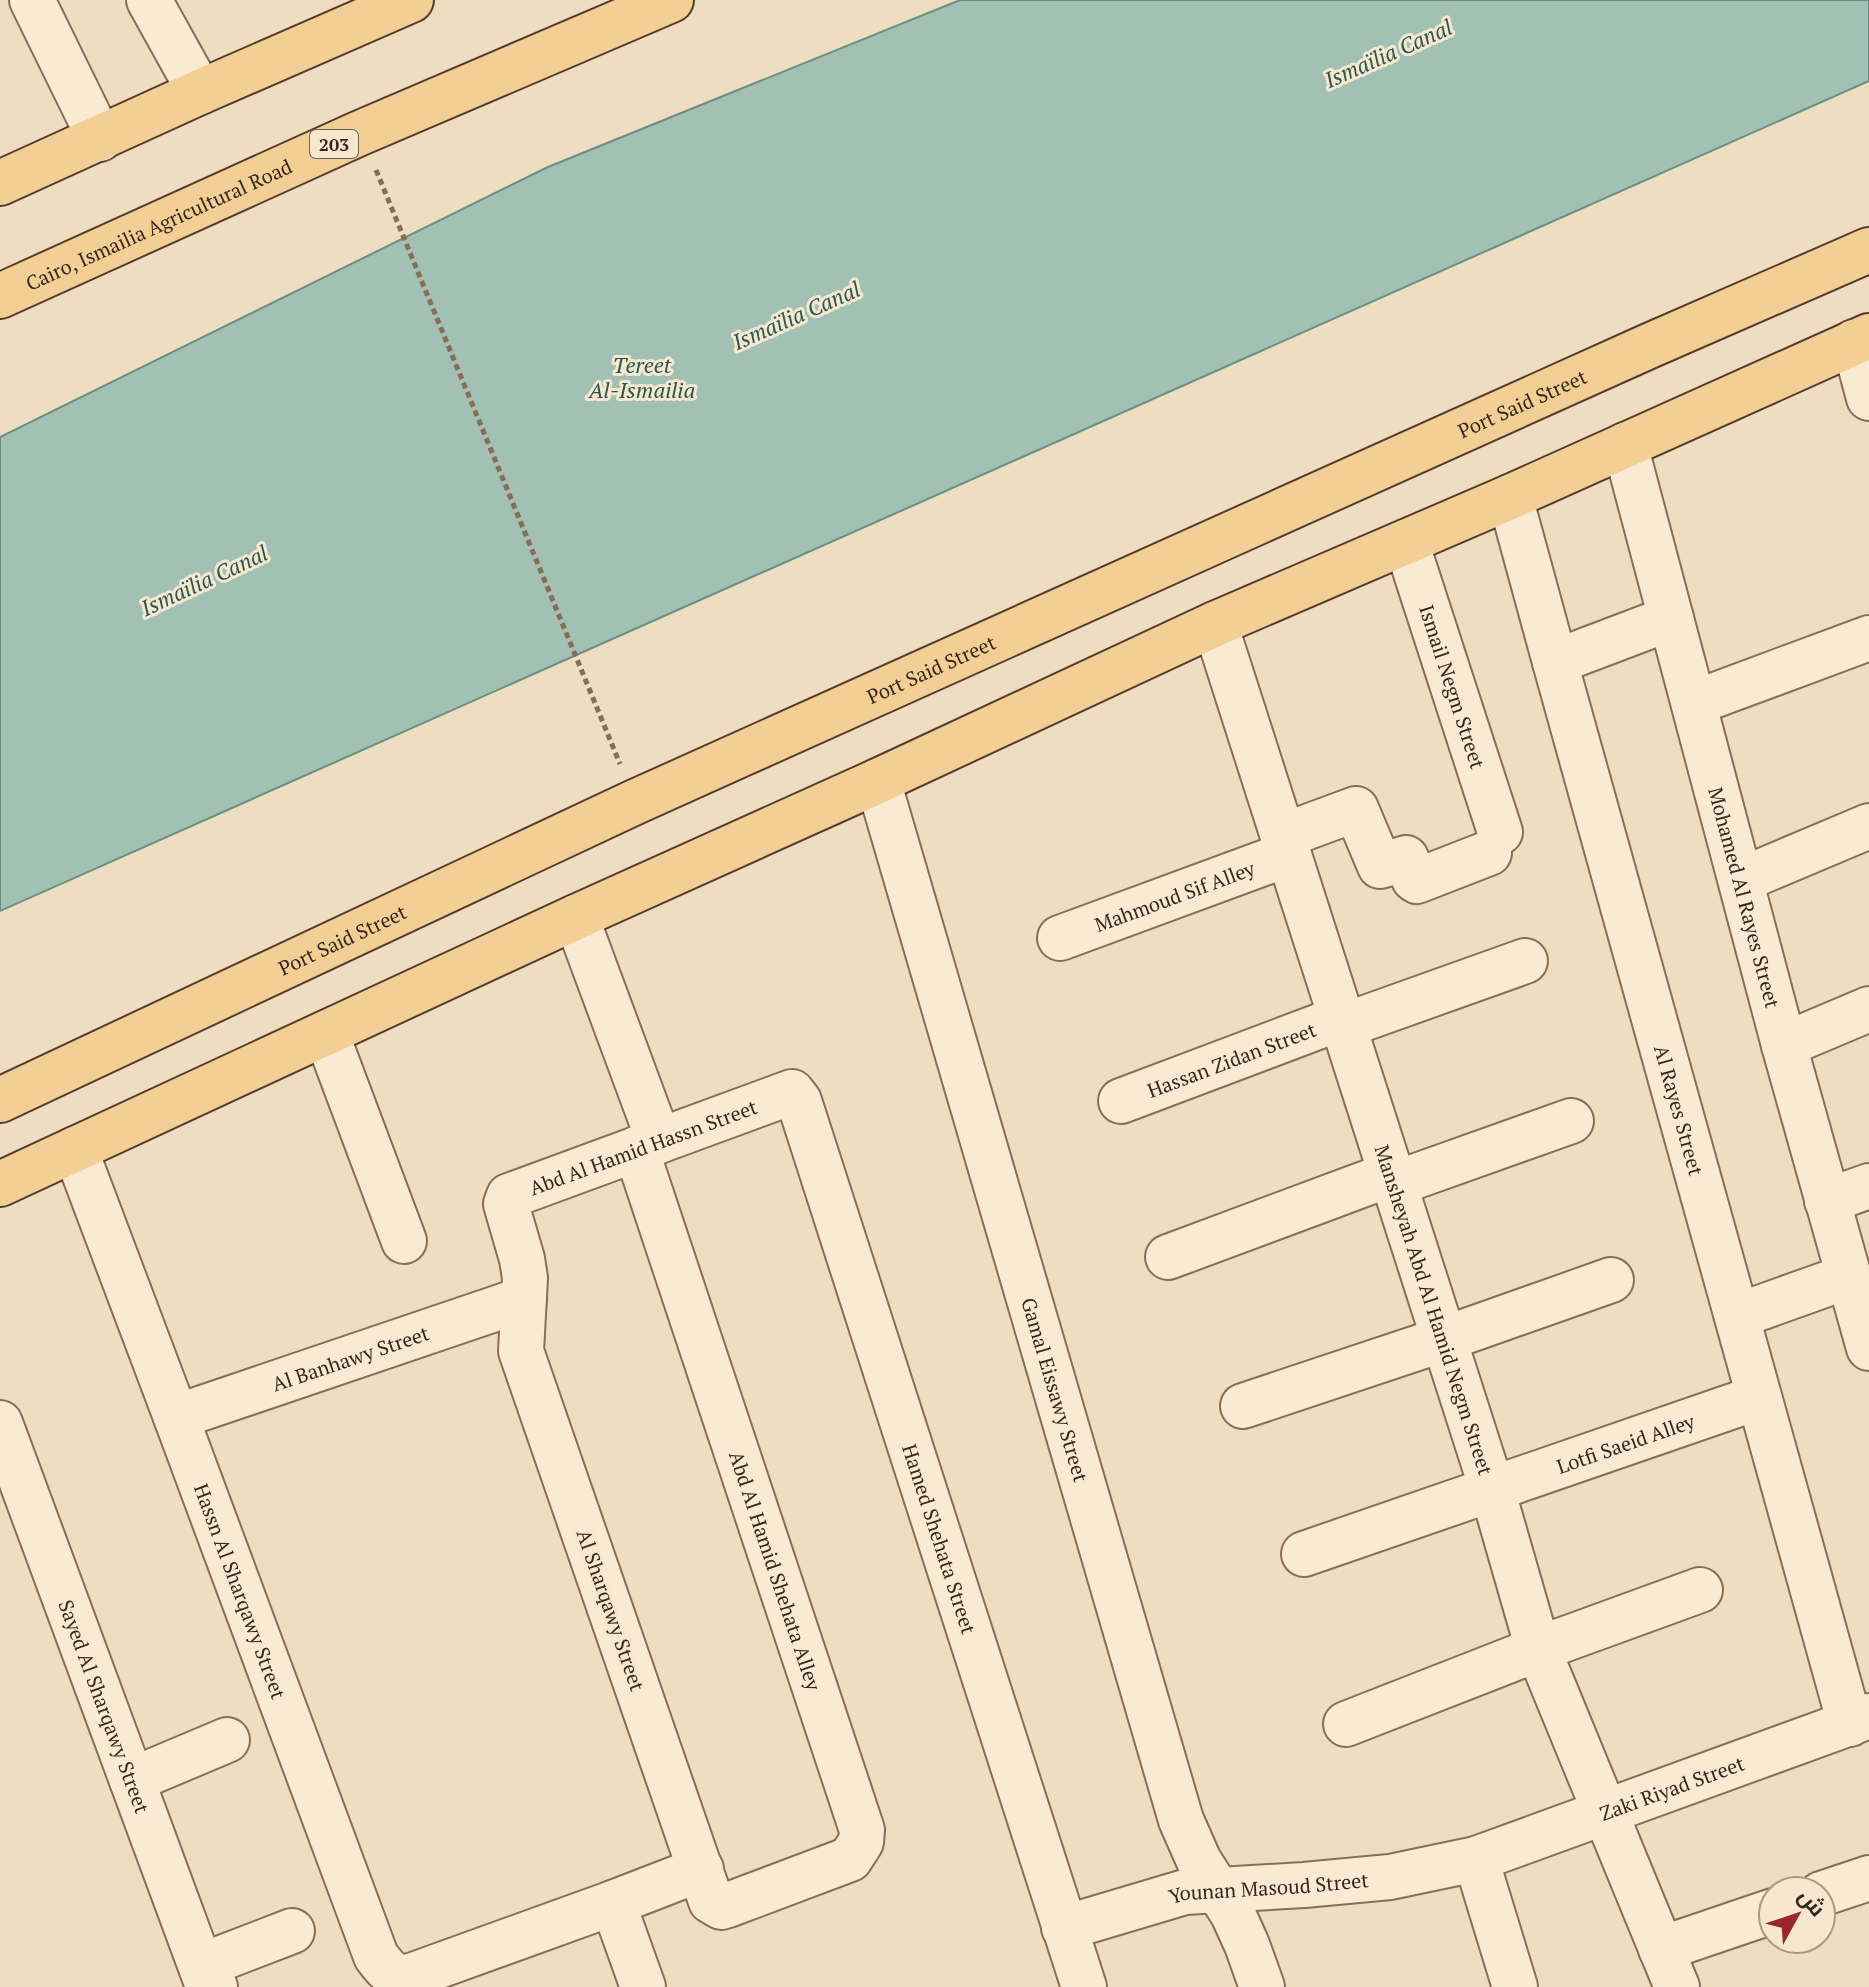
<svg xmlns="http://www.w3.org/2000/svg" width="1869" height="1987" font-family="'PT Serif',Cairo,serif">
  <style>
    .water { fill: #a3c0b5; stroke: #6a8e82; stroke-width: 2 }
    .lines { fill: none; stroke-linecap: round; stroke-linejoin: round }
    .minor-casing { stroke: #886d58; stroke-width: 48 }
    .major-casing { stroke: #553c2c; stroke-width: 48 }
    .path { stroke: #886d58; stroke-width: 5; stroke-dasharray: 6 4; stroke-linecap: butt }
    .minor { stroke: #f9ebd3; stroke-width: 44 }
    .major { stroke: #f3cf96; stroke-width: 44 }
    .labels { text-anchor: middle; dominant-baseline: central; stroke-width: 6; stroke-linejoin: round; paint-order: stroke }
    .shield { fill: #f6e8cf; stroke: #706152; stroke-width: 2 }
    .shield-label { font-size: 18px; font-weight: bold; fill: #37271c }
    .street-label { font-size: 20px; fill: #37271c; stroke: #f6e8cf }
    .water-label { font-size: 22px; font-style: italic; fill: #2b5751; stroke: #f6e8cf }
  </style>
  <rect width="100%" height="100%" fill="#eeddc0"/>
  <path class="water" d="M960,0H1869V81L0,911V437L548,167Z"/>
  <g class="lines">
    <defs>
      <g id="minor">
        <path d="M32,0L100,139"/>
        <path d="M149,0L200,92"/>
        <path d="M1854,342L1869,398"/>
        <path id="s1" d="M1625,445L1784,1045L1869,1348"/>
        <path id="s2" d="M1510,497L1555,662L1850,1724"/>
        <path id="s3" d="M1406,542L1500,832"/>
        <path id="s4" d="M1215,624L1492,1489L1538,1649L1677,1987"/>
        <path d="M1555,662L1671,618"/>
        <path d="M1694,703L1869,638"/>
        <path id="s5" d="M878,781L1181,1820L1199,1861L1233,1914L1247,1945L1262,1987"/>
        <path d="M1283,836L1356,809L1380,866L1406,858L1414,879L1417,881L1489,853"/>
        <path d="M1741,880L1869,826"/>
        <path d="M576,917L659,1141"/>
        <path id="s6" d="M1060,938L1288,854"/>
        <path d="M1343,1026L1525,961"/>
        <path d="M326,1033L404,1241"/>
        <path d="M1784,1045L1869,1009"/>
        <path id="s7" d="M1121,1101L1341,1018"/>
        <path id="s8" d="M75,1149L176,1417L376,1956C385,1968 392,1978 408,1977L613,1903L701,1869"/>
        <path id="s9" d="M636,1149L862,1830L861,1842L850,1859L728,1905L721,1907L711,1901L521,1351L525,1278L522,1259L506,1204L509,1196L792,1092L799,1101L1084,1987"/>
        <path d="M1394,1184L1571,1121"/>
        <path d="M1827,1201L1869,1186"/>
        <path d="M1168,1257L1391,1174"/>
        <path d="M1737,1316L1849,1276"/>
        <path d="M1243,1406L1444,1339L1611,1280"/>
        <path id="s10" d="M176,1417L524,1299"/>
        <path id="s11" d="M0,1423L205,1978L215,1987"/>
        <path id="s12" d="M1304,1554L1759,1397"/>
        <path d="M1346,1724L1538,1649L1700,1590"/>
        <path d="M132,1780L227,1740"/>
        <path d="M1476,1859L1515,1987"/>
        <path d="M1821,1894L1869,1878"/>
        <path d="M613,1903L643,1987"/>
        <path id="s13" d="M1064,1928L1185,1892L1304,1885L1390,1877L1476,1859L1869,1716"/>
        <path d="M1661,1949L1773,1911"/>
        <path d="M201,1966L292,1931"/>
      </g>
      <g id="major">
        <path d="M0,183L200,92L411,0"/>
        <path id="s14" d="M0,296L360,133L671,0"/>
        <path id="s15" d="M0,1100L635,802L1649,346L1869,250"/>
        <path d="M0,1184L576,917L878,781L1215,624L1510,497L1869,336"/>
      </g>
    </defs>
    <use href="#minor" class="minor-casing"/>
    <use href="#major" class="major-casing"/>
    <path class="path" d="M376,170L620,764"/>
    <use href="#minor" class="minor"/>
    <use href="#major" class="major"/>
  </g>
  <g class="labels">
    <rect class="shield" x="310" y="130" width="48" height="28" rx="6"/>
    <g class="shield-label">
      <text x="334" y="144">203</text>
    </g>
    <g class="street-label">
      <text stroke="none"><textPath href="#s14" startOffset="174">Cairo, Ismailia Agricultural Road</textPath></text>
      <text stroke="none"><textPath href="#s15" startOffset="1674">Port Said Street</textPath></text>
      <text stroke="none"><textPath href="#s15" startOffset="1026">Port Said Street</textPath></text>
      <text stroke="none"><textPath href="#s3" startOffset="152">Ismail Negm Street</textPath></text>
      <text stroke="none"><textPath href="#s6" startOffset="122">Mahmoud Sif Alley</textPath></text>
      <text stroke="none"><textPath href="#s1" startOffset="468">Mohamed Al Rayes Street</textPath></text>
      <text stroke="none"><textPath href="#s15" startOffset="378">Port Said Street</textPath></text>
      <text stroke="none"><textPath href="#s7" startOffset="118">Hassan Zidan Street</textPath></text>
      <text stroke="none"><textPath href="#s2" startOffset="636">Al Rayes Street</textPath></text>
      <text stroke="none"><textPath href="#s9" startOffset="1782">Abd Al Hamid Hassn Street</textPath></text>
      <text stroke="none"><textPath href="#s4" startOffset="720">Mansheyah Abd Al Hamid Negm Street</textPath></text>
      <text stroke="none"><textPath href="#s10" startOffset="184">Al Banhawy Street</textPath></text>
      <text stroke="none"><textPath href="#s5" startOffset="634">Gamal Eissawy Street</textPath></text>
      <text stroke="none"><textPath href="#s12" startOffset="340">Lotfi Saeid Alley</textPath></text>
      <text stroke="none"><textPath href="#s9" startOffset="2412">Hamed Shehata Street</textPath></text>
      <text stroke="none"><textPath href="#s9" startOffset="444">Abd Al Hamid Shehata Alley</textPath></text>
      <text stroke="none"><textPath href="#s8" startOffset="472">Hassn Al Sharqawy Street</textPath></text>
      <text transform="translate(611 1610) rotate(71)">Al Sharqawy Street</text>
      <text stroke="none"><textPath href="#s11" startOffset="302">Sayed Al Sharqawy Street</textPath></text>
      <text stroke="none"><textPath href="#s13" startOffset="628">Zaki Riyad Street</textPath></text>
      <text stroke="none"><textPath href="#s13" startOffset="210">Younan Masoud Street</textPath></text>
    </g>
    <g class="water-label">
      <text transform="translate(1388 53) rotate(-24)">Ismaïlia Canal</text>
      <text transform="translate(796 315) rotate(-24)">Ismaïlia Canal</text>
      <text x="642" y="364">Tereet<tspan x="642" dy="25">Al-Ismailia</tspan></text>
      <text transform="translate(204 580) rotate(-25)">Ismaïlia Canal</text>
    </g>
  </g>
  <g transform="translate(1797 1915) rotate(50)"><circle r="38" fill="#f6e8cf" stroke="#aa9b87" stroke-width="2"/>
  <path d="M0-6L14 30L0 20L-14 30Z" fill="#982730"/>
  <text y="-12" font-size="22" font-weight="bold" text-anchor="middle" fill="#37271c">ش</text>
  </g>
</svg>
